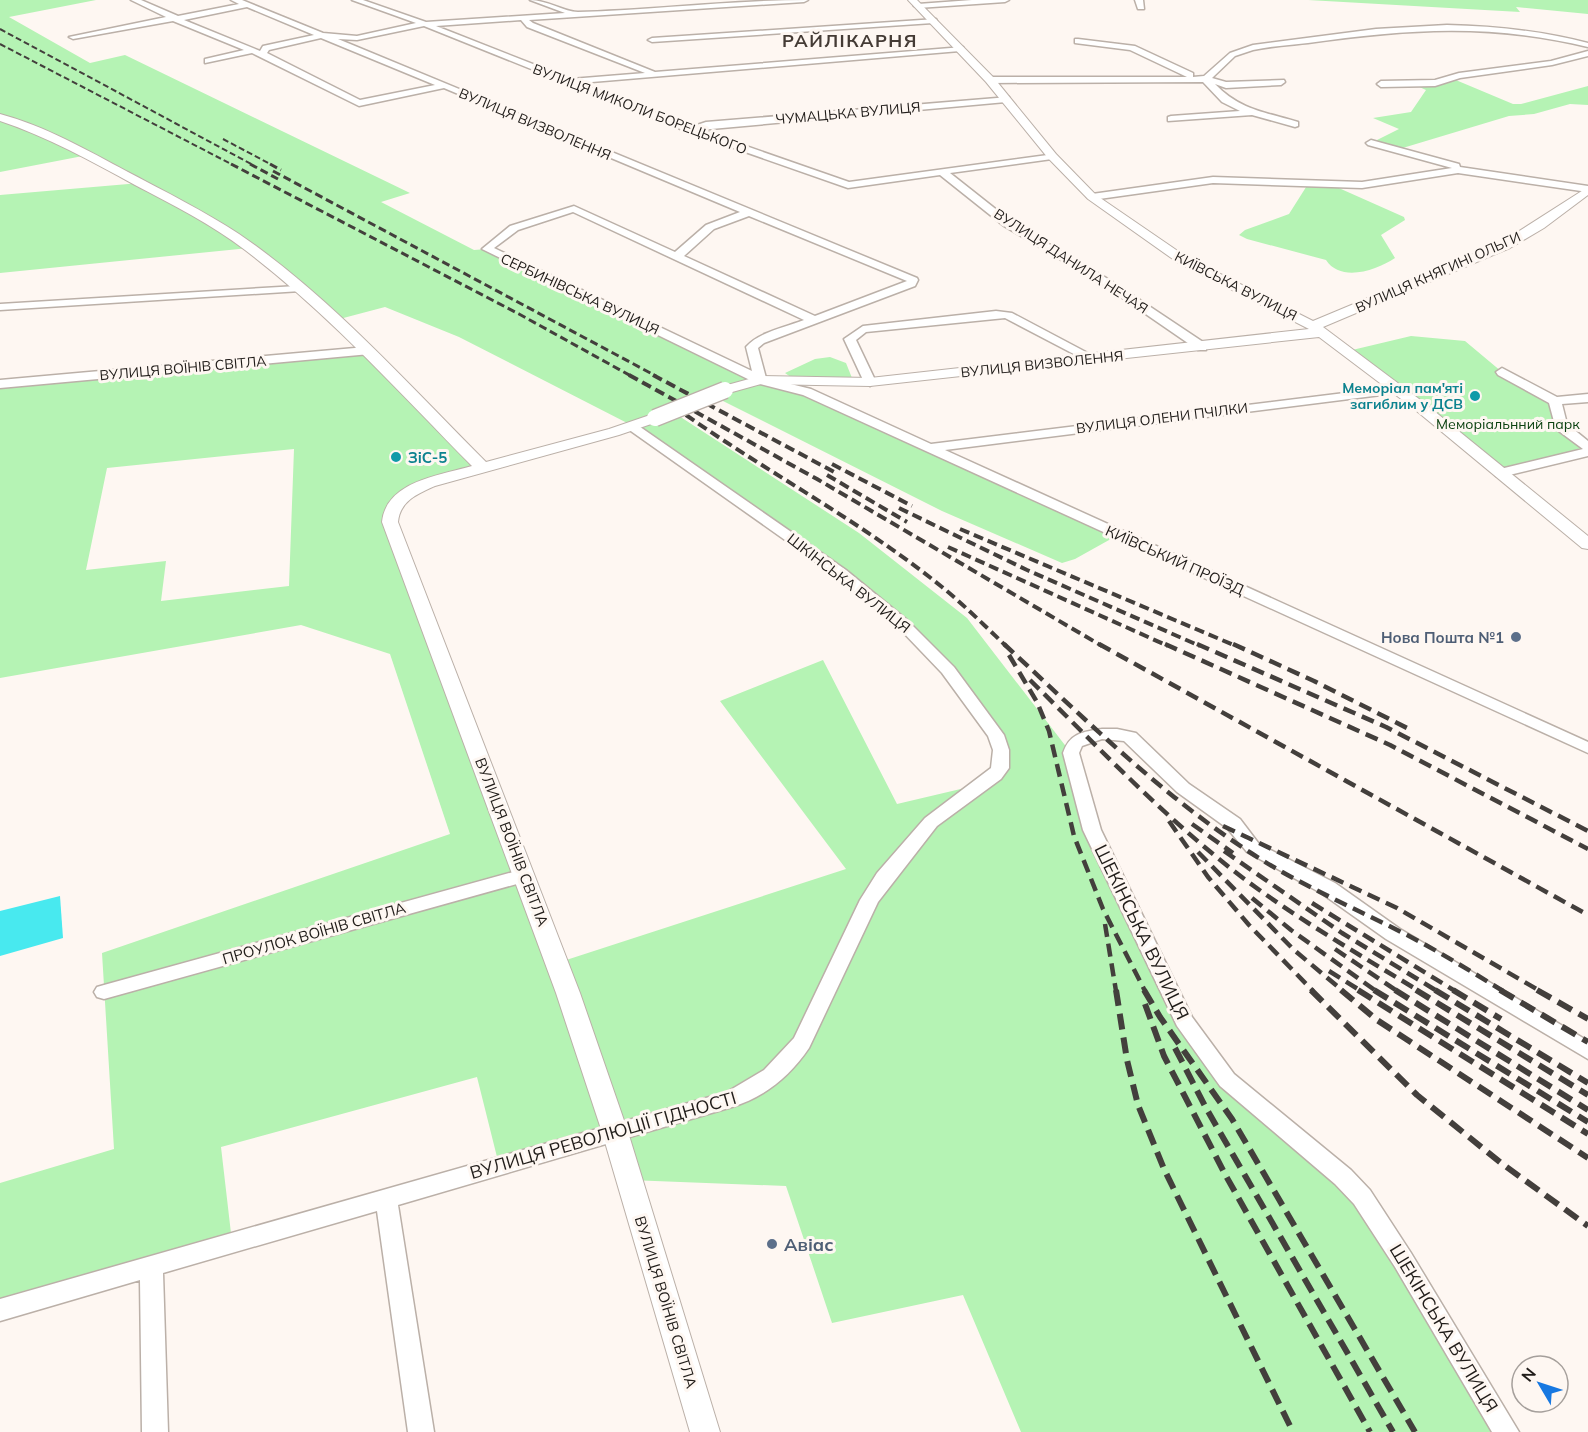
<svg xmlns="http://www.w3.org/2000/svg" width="1588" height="1432" font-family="Mulish,sans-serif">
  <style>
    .green { fill: #b5f3b4; fill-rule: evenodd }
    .water { fill: #48e9ef }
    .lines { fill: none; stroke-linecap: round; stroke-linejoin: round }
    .minor-casing { stroke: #bbb0a8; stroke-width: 3 }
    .tertiary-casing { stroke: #bbb0a8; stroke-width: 2 }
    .minor { fill: #fff; fill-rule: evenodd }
    .tertiary { fill: #fff; fill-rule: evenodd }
    .rail-far4 { stroke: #433f3c; stroke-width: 2; stroke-dasharray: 6 3; stroke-linecap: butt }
    .rail-far3 { stroke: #433f3c; stroke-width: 3; stroke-dasharray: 8 4; stroke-linecap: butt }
    .rail-far2 { stroke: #433f3c; stroke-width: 4; stroke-dasharray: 10 5; stroke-linecap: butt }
    .rail-far1 { stroke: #433f3c; stroke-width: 4.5; stroke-dasharray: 13 7; stroke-linecap: butt }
    .rail { stroke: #433f3c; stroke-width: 6; stroke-dasharray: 16 8; stroke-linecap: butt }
    .tertiary-bridge-casing { stroke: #bbb0a8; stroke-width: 19; stroke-linecap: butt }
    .tertiary-bridge { stroke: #fff; stroke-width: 16 }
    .culture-dot { fill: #0f9aa8; stroke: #fef7f2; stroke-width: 2 }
    .service-dot { fill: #5c6f8a; stroke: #fef7f2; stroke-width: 2 }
    .labels { text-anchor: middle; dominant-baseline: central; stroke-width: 6; stroke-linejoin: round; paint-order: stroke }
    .far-street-label { font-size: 14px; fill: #201c19; stroke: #fef7f2 }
    .far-culture-label { font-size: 14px; font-weight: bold; fill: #0d838f; stroke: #fef7f2; text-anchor: end }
    .far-park-label { font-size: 14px; fill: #0b4110; stroke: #fef7f2 }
    .culture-label { font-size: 15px; font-weight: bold; fill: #0d838f; stroke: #fef7f2; text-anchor: start }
    .street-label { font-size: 15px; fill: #201c19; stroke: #fef7f2 }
    .service-label { font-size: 15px; font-weight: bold; fill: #4e5e75; stroke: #fef7f2; text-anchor: end }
    .far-district-label { font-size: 18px; font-weight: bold; letter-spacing: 1.5px; fill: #443b35; stroke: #fef7f2 }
    .near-street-label { font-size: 18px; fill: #201c19; stroke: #fef7f2 }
    .near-service-label { font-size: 18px; font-weight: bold; fill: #4e5e75; stroke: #fef7f2; text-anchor: start }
  </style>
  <rect width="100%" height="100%" fill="#fef7f2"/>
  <path class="green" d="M0,0H96L9,17L90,63L125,55L410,193L381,202L474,250L487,249L760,380L783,384L1118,535L1075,559L1062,563L942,511L719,399L679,416L859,533L967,618L1071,753L1092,830L1184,1021L1227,1080L1343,1177L1506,1432H1021L963,1295L832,1323L786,1186L629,1180L613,1133L499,1165L477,1077L221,1147L232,1242L0,1310V1183L114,1149L102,953L450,834L390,654L301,625L0,678V384L366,351L482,467L442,479L391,510L557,963L846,869L720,701L823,660L897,804L986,783L995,775L999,742L902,623L633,426L459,337L385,307L332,321L249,248L0,273V195L140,183L88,155L0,172ZM294,449L289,586L161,601L166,561L86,570L107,468Z
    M1308,0H1588V14L1516,7L1520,12Z
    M1451,78L1513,104H1521L1588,86V105L1570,104L1534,114L1509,116L1396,150L1371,143L1399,129L1373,118L1411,112L1426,90L1415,85Z
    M1308,184L1332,185L1404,217L1405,220L1381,235L1395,258C1377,270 1341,283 1326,260L1247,239L1239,235L1245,230L1289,214Z
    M1411,336L1465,341L1502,372L1555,401L1560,425L1588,452L1501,473L1348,351Z
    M830,357L846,363L854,383L795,380L785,373L815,359Z"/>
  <path class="water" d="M60,896L63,938L0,956V911Z"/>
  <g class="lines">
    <defs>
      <path id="minor" d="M131,0H141L178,16L239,4L231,0H242L323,33L357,36L416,23L352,0H363L426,22L565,13L530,0C547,0 565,12 578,12C655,10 731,0 808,0L804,2L529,20L533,23L655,72L963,47L964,49L960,51L580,83L691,127L706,122L1009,97V101L1006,102L700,130L849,182L1055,154V158L1052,159L950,173L1012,222L1113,282L1206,344V350H1198L1105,286L1004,226L940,175L848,188L688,132L424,26L357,40L338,39L917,278L918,280L915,286L764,343L758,348L766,378L811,389L931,444L1401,386L1403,389L1401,392L1397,393L945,450L1588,742V753L803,395L756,383L482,249L510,226L574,206L675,252L706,225L740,212L444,88L359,106L252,53L205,63V59L244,50L173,21L73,39L69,37L166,17ZM247,7L314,35L263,46L260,51L184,20ZM521,20L527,27L645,73L571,79L436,26ZM321,38L435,85L360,100L267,53L269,50ZM573,212L804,320C786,327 759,332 746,347L752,371L494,248L518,230ZM749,216L907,281L815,316L684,256L714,229Z
        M972,0H1009L1005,2L918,8L914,6L918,4Z
        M1135,0H1143L1144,9H1138Z
        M936,19L937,21L933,23L652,42L648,40L652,38Z
        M1447,25C1496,26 1541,31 1588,43V47C1490,23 1407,29 1308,43C1290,45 1272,46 1253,50L1235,56L1212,78L1226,82L1284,80L1285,82L1281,85L1226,88L1215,84C1240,110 1265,112 1298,122V126L1295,127L1252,115L1168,121V117L1171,116L1240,111L1222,102L1203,82L990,83L986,80L990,77H1187L1130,50L1075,43V39H1078L1135,46L1193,73V77L1204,76L1230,53L1253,45L1376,29Z
        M1588,51V56L1552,65L1460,78L1435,86L1381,87L1377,84L1381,81L1435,80L1459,73L1551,61Z
        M1371,140L1459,164L1460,167L1588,186V192L1458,173L1362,188L1213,183L1092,200L1087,197L1092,194L1213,177L1362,182L1452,168L1368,145L1366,143Z
        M297,286L303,289L301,291L0,310V304Z
        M996,311L1012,313L1099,359L1097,362H1089L1005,318L866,332L856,340L876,382L870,386L864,382L844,339L863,326Z
        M366,347L372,351L370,354L0,388V380Z
        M1502,368L1557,397L1588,394V402L1562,404L1567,424L1588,441V456L1501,477L1496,476L1494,473L1496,470L1583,449L1556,429L1549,403L1498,375L1496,372Z
        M633,422L846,570L907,620L954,667L1004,735L1009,750V768L1001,779L937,826L878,902L809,1048C790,1076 765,1097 732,1107L398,1205L434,1432H408L377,1211L163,1273L168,1432H142L140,1280L0,1321V1299L727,1092L764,1070L794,1038L860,900L877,873L925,818L991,768L993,750L988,736L942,673L897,626L836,576L628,429L627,426Z
        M1102,729H1117L1136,733L1189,784L1240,819L1259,844L1335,883L1400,929L1588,1041V1059L1386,939L1321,893L1247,852L1227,828L1177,792L1124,741L1102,739L1082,746L1079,753L1101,830L1192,1017L1234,1074L1351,1170L1370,1190L1411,1253L1519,1432H1492L1395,1267L1354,1204L1335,1184L1220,1086L1177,1026L1083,830L1063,753C1070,733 1082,732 1102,729Z
        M524,869L531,870L533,875L531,880L104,999L97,997L94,992L97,987L104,985Z"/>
      <path id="tertiary" d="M908,0H917L994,78L1056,154L1096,195L1185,256L1313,321L1502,242L1588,187V195L1544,228L1510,248L1323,327L1423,402L1588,536V549L1582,548L1413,408L1319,337L870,386L761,384L725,394L720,393L718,390L720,387L760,376L870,378L1309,329L1177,262L1088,199L1048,158L986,82Z
        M0,114C45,126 87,150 128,172C166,192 204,211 239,234C331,297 408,384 486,462L609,429L650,415H660L663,418L660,421L619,435L435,486C417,494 400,501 398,522L580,993L628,1132L720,1432H690L602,1132L556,993L382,522C386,481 441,475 472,466C399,392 328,313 245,250C211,224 173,205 135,185C91,161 48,137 0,121Z"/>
    </defs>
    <use href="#minor" class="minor-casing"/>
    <use href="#tertiary" class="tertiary-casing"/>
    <use href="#minor" class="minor"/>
    <use href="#tertiary" class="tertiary"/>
    <path class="rail-far4" d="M0,29L253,165
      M0,44L233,165
      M223,139L272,165"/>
    <path class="rail-far3" d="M231,164L519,314L631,376
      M250,164L278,179
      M270,164L281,170
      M273,171L656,376"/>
    <path class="rail-far2" d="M629,375L817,479L1102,646
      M653,375L838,474
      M686,415C770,474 862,522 942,587C964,605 985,626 1006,646
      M832,464L912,506
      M827,475L907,522
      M899,508L1027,570L1200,646
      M960,529L1236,646
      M948,547L1168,646"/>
    <path class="rail-far1" d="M1004,644C1083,717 1160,794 1251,853C1306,889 1367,913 1424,944C1451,959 1477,975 1503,991
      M1099,644L1588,915
      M1165,644L1390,745L1588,849
      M1197,644L1386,727L1588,831
      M1233,644L1314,681L1409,729
      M1009,655L1037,702L1049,731L1074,836L1103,909L1145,991
      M1030,680C1098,747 1167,820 1243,878C1299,920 1360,955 1419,991
      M1169,821L1208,877L1249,925L1313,991
      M1192,824L1233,853
      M1223,826L1397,908L1540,991
      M1224,851L1342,933L1437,991
      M1198,852L1294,950L1343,991
      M1252,898L1291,930L1376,991
      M1312,903L1455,991
      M1105,924L1116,991
      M1335,949L1397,991
      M1329,971L1361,991"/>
    <path class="rail" d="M1116,990L1127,1060L1138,1105L1164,1169L1293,1432
      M1144,990L1160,1017L1232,1119L1415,1432
      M1311,990L1417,1095L1501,1163L1588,1226
      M1341,990L1377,1020L1588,1158
      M1358,990L1588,1134
      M1374,990L1588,1122
      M1395,990L1588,1110
      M1416,990L1588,1095
      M1435,990L1588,1083
      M1453,990L1501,1019
      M1500,990L1588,1042
      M1537,990L1588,1019
      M1145,1004L1164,1056L1226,1176L1370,1432
      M1175,1048L1206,1108L1393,1432"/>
    <defs>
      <path id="tertiary-bridge" d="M655,418L725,390"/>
    </defs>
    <use href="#tertiary-bridge" class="tertiary-bridge-casing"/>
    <use href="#tertiary-bridge" class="tertiary-bridge"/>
  </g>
  <g class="culture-dot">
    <circle cx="1475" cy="396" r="6"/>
    <circle cx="396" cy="457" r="6"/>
  </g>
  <g class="service-dot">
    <circle cx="1516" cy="637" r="6"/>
    <circle cx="772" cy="1244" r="6"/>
  </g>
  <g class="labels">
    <g class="far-street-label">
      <text transform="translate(640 109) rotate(21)">ВУЛИЦЯ МИКОЛИ БОРЕЦЬКОГО</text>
      <text transform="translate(848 113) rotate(-5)">ЧУМАЦЬКА ВУЛИЦЯ</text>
      <text transform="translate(535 124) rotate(23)">ВУЛИЦЯ ВИЗВОЛЕННЯ</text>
      <text transform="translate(1071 261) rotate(33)">ВУЛИЦЯ ДАНИЛА НЕЧАЯ</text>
      <text transform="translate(1438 272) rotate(-24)">ВУЛИЦЯ КНЯГИНІ ОЛЬГИ</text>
      <text transform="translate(1236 286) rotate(27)">КИЇВСЬКА ВУЛИЦЯ</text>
      <text transform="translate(580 294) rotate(25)">СЕРБИНІВСЬКА ВУЛИЦЯ</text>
      <text transform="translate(1042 364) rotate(-6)">ВУЛИЦЯ ВИЗВОЛЕННЯ</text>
      <text transform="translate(183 368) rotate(-5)">ВУЛИЦЯ ВОЇНІВ СВІТЛА</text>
      <text transform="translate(1162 418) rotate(-7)">ВУЛИЦЯ ОЛЕНИ ПЧІЛКИ</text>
    </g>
    <g class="far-culture-label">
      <text x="1463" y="388">Меморіал пам'яті<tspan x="1463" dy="16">загиблим у ДСВ</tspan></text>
    </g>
    <g class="far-park-label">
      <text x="1508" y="424">Меморіальнний парк</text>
    </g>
    <g class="culture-label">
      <text x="408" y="457">ЗіС-5</text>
    </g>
    <g class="street-label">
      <text transform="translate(1175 560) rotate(24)">КИЇВСЬКИЙ ПРОЇЗД</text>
      <text transform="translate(849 583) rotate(38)">ШКІНСЬКА ВУЛИЦЯ</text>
      <text transform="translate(512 842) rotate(69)">ВУЛИЦЯ ВОЇНІВ СВІТЛА</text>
      <text transform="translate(314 933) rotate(-16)">ПРОУЛОК ВОЇНІВ СВІТЛА</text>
      <text transform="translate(666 1302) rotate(73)">ВУЛИЦЯ ВОЇНІВ СВІТЛА</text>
    </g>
    <g class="service-label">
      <text x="1504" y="637">Нова Пошта №1</text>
    </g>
    <g class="far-district-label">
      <text x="850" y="40">РАЙЛІКАРНЯ</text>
    </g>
    <g class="near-street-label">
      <text transform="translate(1142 932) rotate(64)">ШЕКІНСЬКА ВУЛИЦЯ</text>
      <text transform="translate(603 1135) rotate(-16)">ВУЛИЦЯ РЕВОЛЮЦІЇ ГІДНОСТІ</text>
      <text transform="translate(1444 1328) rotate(59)">ШЕКІНСЬКА ВУЛИЦЯ</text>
    </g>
    <g class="near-service-label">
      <text x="784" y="1244">Авіас</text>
    </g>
  </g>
  <g transform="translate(1540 1384) rotate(309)"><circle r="28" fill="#fef7f2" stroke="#a59f9b" stroke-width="1.5"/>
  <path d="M0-4.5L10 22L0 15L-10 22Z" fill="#1778e1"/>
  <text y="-9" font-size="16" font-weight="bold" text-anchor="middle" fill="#201c19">N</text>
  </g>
</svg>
